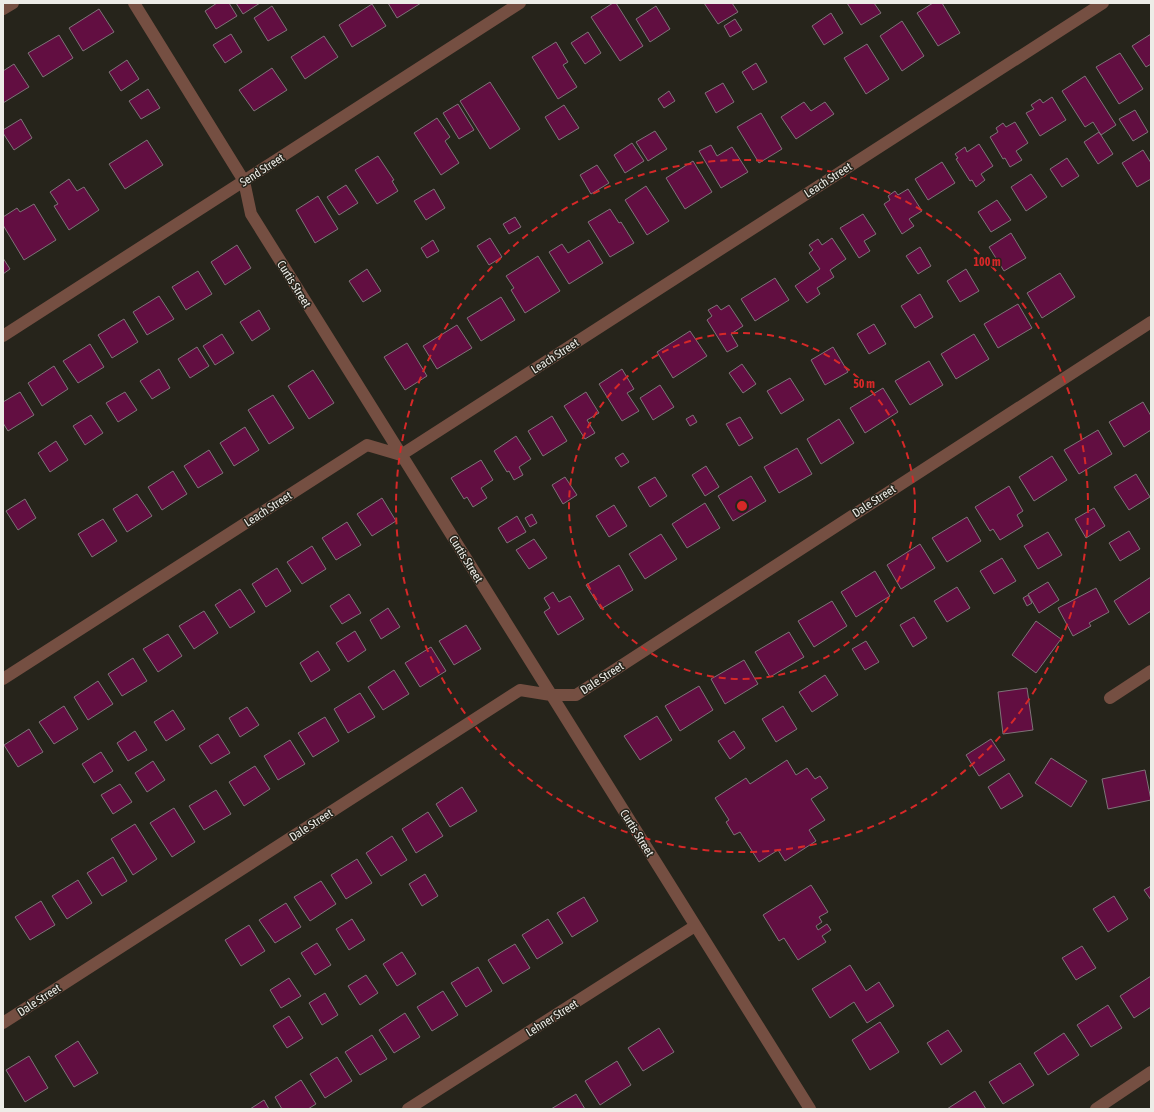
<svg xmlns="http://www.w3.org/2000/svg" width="1154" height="1112" font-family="'Asap Condensed',sans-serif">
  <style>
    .building { fill: #620e41; stroke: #7e7378 }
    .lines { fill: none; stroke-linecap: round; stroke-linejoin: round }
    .minor { stroke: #754f42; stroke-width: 12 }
    .ring { fill: none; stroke: #d62828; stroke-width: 2; stroke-dasharray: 7 5 }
    .labels { text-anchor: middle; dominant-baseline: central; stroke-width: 3; stroke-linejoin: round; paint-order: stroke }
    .street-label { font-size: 12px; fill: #edece7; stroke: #26241b }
    .centre { fill: #d62828; stroke: #26241b; stroke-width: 2 }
    .ring-label { font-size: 12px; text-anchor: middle; font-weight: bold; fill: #d62828; stroke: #26241b; stroke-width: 3; stroke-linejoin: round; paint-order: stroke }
  </style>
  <rect width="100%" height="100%" fill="#26241b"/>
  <path class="building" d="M217,3H229L237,16L216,29L205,11Z
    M236,3H260L243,14Z
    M388,3H421L397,18Z
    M613,3H616L643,46L620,61L591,17Z
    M704,3H732L738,12L718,24Z
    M847,3H874L881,13L861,25Z
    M933,3H942L960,33L938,46L917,13Z
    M372,4L386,26L352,47L339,25Z
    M272,6L287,30L268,41L254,18Z
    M656,6L670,29L650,42L636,19Z
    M99,9L114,32L83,51L69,28Z
    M831,13L843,33L824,45L812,26Z
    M735,19L742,30L730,37L724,26Z
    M902,21L924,56L902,71L880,36Z
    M588,32L601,53L585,64L571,43Z
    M231,34L242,52L225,63L213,45Z
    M1151,34V64L1146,67L1132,46Z
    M59,35L73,58L43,77L28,53Z
    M324,36L338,57L305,79L291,57Z
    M556,42L568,62L563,65L577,87L558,99L532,57Z
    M867,44L889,79L866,94L844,58Z
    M1120,53L1143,89L1119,104L1096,67Z
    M127,60L139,79L121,91L109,72Z
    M756,63L767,82L753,90L742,72Z
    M14,64L29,87L3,103V71Z
    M272,68L287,90L254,111L239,90Z
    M1085,76L1116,125L1101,135L1093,122L1085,127L1062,91Z
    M490,82L520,129L490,149L460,101Z
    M723,83L734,102L716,113L705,93Z
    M148,89L160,108L141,119L129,101Z
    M669,91L675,101L664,108L658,99Z
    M1052,97L1066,120L1040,136L1026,113L1034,109L1031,105L1040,99L1043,103Z
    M804,102L811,111L825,102L834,114L796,139L781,117Z
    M458,104L474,130L459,139L443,113Z
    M564,105L579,128L559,140L545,117Z
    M1135,110L1148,132L1133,141L1119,119Z
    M761,113L782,149L759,163L737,127Z
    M437,118L450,137L445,141L459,163L441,175L414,133Z
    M21,119L32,138L14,150L3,133V130Z
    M1015,122L1028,143L1016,151L1022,160L1010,167L1005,158L1003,159L990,137L998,132L996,128L1003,123L1006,127Z
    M655,131L667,149L648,161L636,142Z
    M1099,132L1113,154L1098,164L1084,142Z
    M147,140L163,165L125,189L109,164Z
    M632,143L644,161L625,173L614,155Z
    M979,144L993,166L981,174L985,180L976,187L972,180L970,181L956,159L958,158L955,154L965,147L967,152Z
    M711,145L717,156L732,147L748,172L721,188L699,151Z
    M1143,150L1151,163V179L1137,187L1122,163Z
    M378,156L394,180L392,181L398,191L377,204L355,170Z
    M1067,158L1079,176L1062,187L1050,169Z
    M693,161L712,192L685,209L666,178Z
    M942,162L955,183L928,200L915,179Z
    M597,165L609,183L591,194L580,175Z
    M1031,174L1047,197L1026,211L1011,187Z
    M69,179L77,191L84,187L99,210L69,230L54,206L58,204L50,192Z
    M346,185L358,203L339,215L327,197Z
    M646,186L669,221L647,235L625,200Z
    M434,189L445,208L426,220L414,201Z
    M908,189L922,211L909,219L914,226L902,234L884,204L890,200L888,196L895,191L898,195Z
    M318,196L338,229L315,243L296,210Z
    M997,200L1011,220L991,232L978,212Z
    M34,204L56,240L24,260L3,225V217L17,208L20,212Z
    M610,209L619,223L621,222L634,243L610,257L588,222Z
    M863,214L876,234L864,241L870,251L859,258L840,228Z
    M515,217L521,227L509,234L503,224Z
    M1011,233L1026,258L1004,271L989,247Z
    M490,238L502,257L489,265L477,246Z
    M832,238L846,259L830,270L834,277L817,288L820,294L807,303L795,286L820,269L809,253L813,250L809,245L818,239L822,245Z
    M433,240L439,251L427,258L421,248Z
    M589,240L603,263L569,284L549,252L562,244L568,253Z
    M237,245L251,268L225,285L211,262Z
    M920,247L931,266L918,274L906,256Z
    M538,256L560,291L525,313L511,290L514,288L506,276Z
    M3,258L10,269L3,274Z
    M367,269L381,291L363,302L349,281Z
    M966,269L979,291L960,302L947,281Z
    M198,271L212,294L186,310L172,287Z
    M1060,273L1075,297L1042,318L1027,293Z
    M775,278L789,300L755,321L741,299Z
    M920,294L933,317L915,328L901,306Z
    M159,296L174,319L147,335L133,312Z
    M501,297L515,320L481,341L467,318Z
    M1018,304L1032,328L998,348L984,324Z
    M717,305L721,310L729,305L743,326L731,334L738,346L727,352L707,320L712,316L708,310Z
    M259,310L270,329L252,341L240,322Z
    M124,319L138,342L112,358L98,335Z
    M874,324L886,344L869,354L857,334Z
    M457,325L472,348L437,369L423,346Z
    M690,331L707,356L673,378L657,352Z
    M222,334L234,353L215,365L203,346Z
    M974,334L989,359L956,379L941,354Z
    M407,343L427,376L405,390L384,357Z
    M90,344L104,367L78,383L63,361Z
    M197,347L209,366L190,378L178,359Z
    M833,347L848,372L825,385L811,360Z
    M929,361L943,385L910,405L895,381Z
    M742,364L756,384L743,393L729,373Z
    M54,366L68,389L42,406L28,383Z
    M159,369L170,388L152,399L140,381Z
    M622,369L634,389L627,393L639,411L622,421L599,384Z
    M313,370L334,403L309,419L288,386Z
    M790,378L804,400L781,414L767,391Z
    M660,385L674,407L653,420L640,398Z
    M883,388L898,412L865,433L850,408Z
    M20,392L34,415L8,431L3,423V402Z
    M125,392L137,410L118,422L106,403Z
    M586,392L599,413L587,420L595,433L585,439L564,406Z
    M273,395L294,428L269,444L248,410Z
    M1143,402L1151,416V430L1124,447L1109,422Z
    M91,415L103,433L85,445L73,426Z
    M693,415L697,422L690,426L686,419Z
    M552,416L567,441L543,456L528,431Z
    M740,417L753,438L739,446L726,424Z
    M839,419L854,443L821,464L807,439Z
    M245,427L259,450L234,466L220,443Z
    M1098,430L1112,454L1079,474L1064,450Z
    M516,436L531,459L519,467L523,475L514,480L509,471L507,472L494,451Z
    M56,441L68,460L50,472L38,453Z
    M797,448L812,474L779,493L764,467Z
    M209,450L223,473L198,488L184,466Z
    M623,453L629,462L621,467L615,458Z
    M1052,456L1067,480L1034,501L1019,477Z
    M481,460L493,480L481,488L487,498L473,507L467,497L464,499L451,478Z
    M706,466L719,487L705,496L692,475Z
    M173,471L187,494L162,510L148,487Z
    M1136,474L1150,497L1129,510L1114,487Z
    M751,476L766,501L733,521L718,496Z
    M565,477L577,495L563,504L552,485Z
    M655,477L667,496L650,507L638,487Z
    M1009,486L1023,511L1017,515L1023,526L1000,540L993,529L990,531L975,507Z
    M137,494L152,516L127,532L113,509Z
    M382,498L396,521L372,536L357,514Z
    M25,499L36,518L18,530L6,511Z
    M705,503L720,528L687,548L672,524Z
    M614,505L627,526L609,537L596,516Z
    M1094,508L1105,526L1086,538L1075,519Z
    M532,514L537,523L530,527L525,518Z
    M517,516L526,532L507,543L498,528Z
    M967,517L981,541L947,562L932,538Z
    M103,519L117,541L92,557L78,534Z
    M347,522L361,545L336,560L322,538Z
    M1129,531L1140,549L1120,561L1109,543Z
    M1048,532L1062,555L1038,569L1024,546Z
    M661,534L677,559L645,579L629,554Z
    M534,539L547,558L529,569L516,550Z
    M920,544L935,568L901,589L887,565Z
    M312,546L326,569L302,584L287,562Z
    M1002,558L1016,581L994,594L980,571Z
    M619,565L633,590L601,609L586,585Z
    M277,568L291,591L266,607L252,584Z
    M875,571L890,596L856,617L841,592Z
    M1151,577V611L1129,625L1114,601Z
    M1048,582L1059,600L1039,613L1028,594Z
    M957,587L970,608L947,622L934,601Z
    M1096,588L1109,612L1089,623L1091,626L1073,636L1058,608Z
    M240,589L255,612L230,628L215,605Z
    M553,592L559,602L570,596L584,619L558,635L544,612L550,608L544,598Z
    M349,594L361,613L342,624L330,606Z
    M1028,595L1032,603L1027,606L1023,598Z
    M832,601L847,626L814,647L798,621Z
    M388,608L400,627L381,639L370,620Z
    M204,611L218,633L194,649L179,626Z
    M914,617L927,638L913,647L900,625Z
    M1036,621L1061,639L1036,673L1012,655Z
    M466,625L481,649L454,665L439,641Z
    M355,631L366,650L348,662L336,643Z
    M789,632L804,657L770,677L755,652Z
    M168,634L182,656L158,672L143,649Z
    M866,641L879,662L865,670L852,649Z
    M431,647L446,671L420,687L405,663Z
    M318,651L330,670L311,682L300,663Z
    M133,658L147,681L122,696L108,674Z
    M744,660L758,684L725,704L711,679Z
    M394,670L409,694L383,710L368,687Z
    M825,675L838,695L812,712L799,692Z
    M98,681L113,704L88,720L74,697Z
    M699,686L713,710L680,731L665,706Z
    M1027,688L1033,730L1003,734L998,692Z
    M360,693L375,717L348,733L334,709Z
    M64,706L78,729L54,744L39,722Z
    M783,706L797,729L776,742L762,719Z
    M247,707L259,725L240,737L229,718Z
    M173,710L185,729L166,741L154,722Z
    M657,716L672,740L640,760L624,736Z
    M325,717L339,741L313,757L298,733Z
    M29,729L43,752L18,767L4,745Z
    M135,731L147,750L128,761L117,743Z
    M734,731L745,748L730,759L718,741Z
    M218,734L230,753L211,764L199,746Z
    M991,739L1005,760L979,776L966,755Z
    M290,740L305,764L278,780L264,756Z
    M101,752L113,771L94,783L82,764Z
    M1051,758L1087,781L1071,807L1035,783Z
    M787,760L796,775L807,768L815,779L820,776L828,788L811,799L825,820L809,830L816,841L785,861L778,850L759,862L740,832L734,835L726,822L729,820L715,798L746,778L750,784Z
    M153,761L165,780L147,792L135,773Z
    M255,766L270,789L244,806L229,782Z
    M1145,770L1151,800L1108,809L1102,779Z
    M1009,773L1023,796L1001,809L988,787Z
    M120,784L132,802L113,814L101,795Z
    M462,787L477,811L450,827L436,804Z
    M216,790L231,814L204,830L189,806Z
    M174,808L195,842L172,857L150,823Z
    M428,812L443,836L416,853L402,829Z
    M135,824L157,859L133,875L111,839Z
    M392,836L407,860L381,876L366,853Z
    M113,857L127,881L102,896L87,873Z
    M357,859L372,883L346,899L331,875Z
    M425,874L438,896L422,906L409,884Z
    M78,880L92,903L67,919L52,896Z
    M321,881L336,904L310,921L294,897Z
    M811,885L828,912L819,917L822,922L816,926L818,930L827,924L831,930L822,936L826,942L798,960L784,938L779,941L763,915Z
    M1151,886V900L1144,890Z
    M1114,896L1128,919L1108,932L1093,909Z
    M584,897L598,921L572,937L557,913Z
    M41,901L55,925L30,940L15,917Z
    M286,903L301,927L275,943L259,920Z
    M352,919L365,940L349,950L336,929Z
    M548,919L563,943L537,959L522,935Z
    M249,925L265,951L241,966L225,940Z
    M317,943L331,965L315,975L301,953Z
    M515,944L530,968L503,984L488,960Z
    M1082,946L1096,968L1076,980L1062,958Z
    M402,952L416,974L397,986L383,964Z
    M850,965L866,991L879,982L894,1006L867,1023L854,1002L830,1018L812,989Z
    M478,967L492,991L466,1007L451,983Z
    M366,975L378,993L360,1005L348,986Z
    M1151,976V1007L1134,1018L1120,996Z
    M289,978L301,996L281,1008L270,990Z
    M443,991L458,1015L432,1031L417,1007Z
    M325,993L338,1015L322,1025L309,1003Z
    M1108,1005L1122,1028L1091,1047L1077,1025Z
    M405,1013L420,1037L394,1053L379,1030Z
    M289,1016L303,1038L287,1048L273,1026Z
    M880,1022L899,1052L870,1070L852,1040Z
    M659,1028L674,1052L643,1071L628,1048Z
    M948,1030L962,1051L941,1065L927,1043Z
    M1064,1033L1079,1055L1048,1075L1034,1053Z
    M372,1035L387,1059L360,1075L345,1052Z
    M78,1041L98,1073L74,1087L55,1056Z
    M29,1056L48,1088L25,1102L6,1070Z
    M337,1057L352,1081L325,1098L310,1074Z
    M617,1061L631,1085L600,1105L585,1081Z
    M1020,1063L1034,1085L1003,1104L989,1082Z
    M301,1080L316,1104L308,1109H282L275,1097Z
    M975,1091L986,1109H947Z
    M576,1094L585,1109H551Z
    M264,1100L269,1109H250Z"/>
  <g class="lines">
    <path class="minor" d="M134,3L244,181L251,214L810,1109
      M3,9L13,3
      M3,336L520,3
      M3,679L367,445L401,455L1103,3
      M1110,698L1151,671
      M3,1023L520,690L551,695H576L1151,322
      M408,1109L695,926
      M1096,1109L1151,1072"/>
  </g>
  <g class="ring">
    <circle cx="742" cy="506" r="173"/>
    <circle cx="742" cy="506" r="346"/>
  </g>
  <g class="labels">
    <g class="street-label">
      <text transform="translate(262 170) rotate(-33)">Send Street</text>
      <text transform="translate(828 180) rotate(-33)">Leach Street</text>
      <text transform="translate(294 284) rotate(58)">Curtis Street</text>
      <text transform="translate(555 356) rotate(-33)">Leach Street</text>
      <text transform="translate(874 501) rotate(-33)">Dale Street</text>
      <text transform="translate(268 509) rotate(-33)">Leach Street</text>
      <text transform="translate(466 559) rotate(58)">Curtis Street</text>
      <text transform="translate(602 678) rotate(-33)">Dale Street</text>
      <text transform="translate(311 825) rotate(-33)">Dale Street</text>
      <text transform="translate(637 833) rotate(58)">Curtis Street</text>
      <text transform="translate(39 1000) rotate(-33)">Dale Street</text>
      <text transform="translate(552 1018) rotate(-32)">Lehner Street</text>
    </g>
  </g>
  <circle cx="742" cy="506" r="6" class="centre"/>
  <g class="ring-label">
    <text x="987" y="266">100 m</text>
    <text x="864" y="388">50 m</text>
  </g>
  <rect width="1154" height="1112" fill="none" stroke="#edece7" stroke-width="8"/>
</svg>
